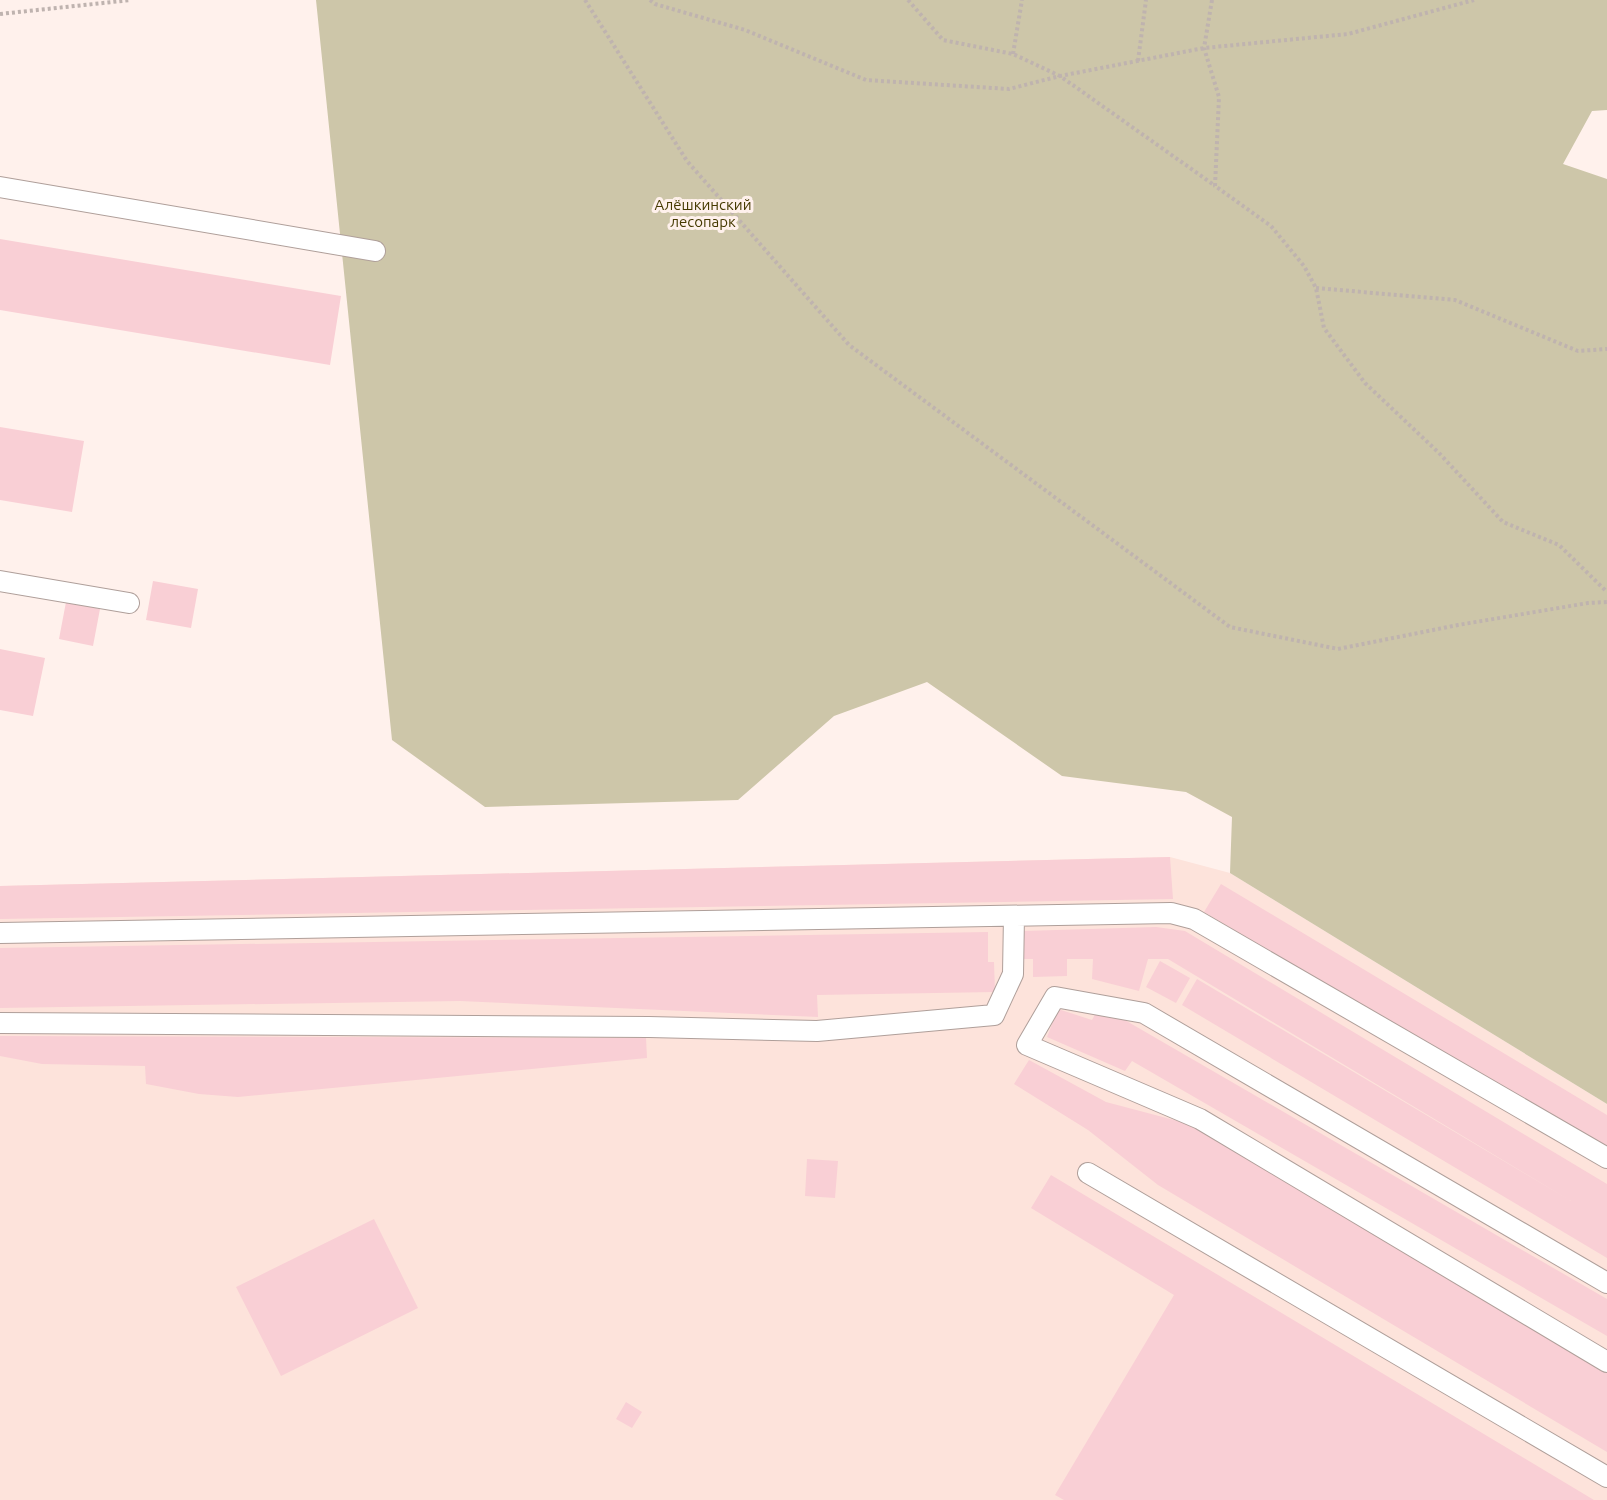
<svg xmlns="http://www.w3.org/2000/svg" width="1607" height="1500" font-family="Ubuntu,sans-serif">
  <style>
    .built { fill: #fde3db }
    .green { fill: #cdc6a9 }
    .building { fill: #f9cfd5 }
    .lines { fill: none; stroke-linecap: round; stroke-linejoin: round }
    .service-casing { stroke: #af9f9a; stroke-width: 22 }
    .path { stroke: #bfb3af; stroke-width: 4; stroke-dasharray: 3 3; stroke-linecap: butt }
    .service { stroke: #fff; stroke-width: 20 }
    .labels { text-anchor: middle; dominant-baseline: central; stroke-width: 6; stroke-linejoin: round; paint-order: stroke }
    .park-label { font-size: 15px; fill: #453900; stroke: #fff1ec }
  </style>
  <rect width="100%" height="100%" fill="#fff1ec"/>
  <path class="built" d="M1170,857L1230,873L1607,1104V1500H0V886Z"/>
  <path class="green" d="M316,0H1607V110L1592,111L1563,164L1607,179V1104L1230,873L1232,817L1186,792L1062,776L927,682L834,716L738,800L485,807L392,740Z"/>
  <path class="building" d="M0,239L341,296L330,365L0,310Z
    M0,427L84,441L72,512L0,500Z
    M153,581L198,589L191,628L146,620Z
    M66,602L100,609L93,646L59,639Z
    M0,649L45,658L33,716L0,710Z
    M1170,857L1173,899L0,919V886Z
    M1221,884L1607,1115V1153L1204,912Z
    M1156,927L1185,931L1607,1184V1258L1182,1005L1197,979L1571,1201L1168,959H1148L1139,991L1092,979L1093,959H1067V976L1033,977V959H1024L1023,931Z
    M988,932V962H994L995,992L817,995L818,1017L460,1001L0,1008V948Z
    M1160,961L1190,978L1176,1003L1146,987Z
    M1058,1009L1092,1020L1098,1009L1123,1019L1607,1299V1336L1132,1061L1125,1071L1047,1037Z
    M0,1036L646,1038L647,1058L238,1097L199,1094L146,1084L145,1066L42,1064L0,1056Z
    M1029,1060L1106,1102L1193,1125L1607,1371V1452L1158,1185L1088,1130L1014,1084Z
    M807,1159L838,1161L835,1198L805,1196Z
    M1051,1175L1594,1500H1064L1055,1495L1174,1295L1031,1208Z
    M374,1219L418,1308L281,1376L236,1287Z
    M626,1402L642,1412L632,1428L616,1419Z"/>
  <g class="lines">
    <defs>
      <path id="service" d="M0,187L375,251
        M0,581L129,603
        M0,933L1171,913L1194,919L1607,1158
        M0,1023L649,1027L817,1031L994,1015L1013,974L1014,916
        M1088,1173L1607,1477
        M1607,1283L1144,1013L1055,997L1027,1045L1200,1119L1607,1362"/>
    </defs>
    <use href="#service" class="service-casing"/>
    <path class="path" d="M585,0L687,161L849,345L1230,627L1338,649L1458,625L1588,603L1607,602
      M650,0L655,4L745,30L866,80L1009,89L1060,76L1204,48L1348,34L1474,0
      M908,0L943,40L1013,54L1060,76L1214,185
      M1212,0L1204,48L1219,97L1215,186L1271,226L1304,266L1316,288L1324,328L1365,383L1439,453L1503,522L1559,545L1607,592
      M0,14L131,0
      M1013,54L1022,0
      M1138,61L1146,0
      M1316,288L1455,300L1578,351L1607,349"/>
    <use href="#service" class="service"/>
  </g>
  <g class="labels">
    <g class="park-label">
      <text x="703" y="204">Алёшкинский<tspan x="703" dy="17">лесопарк</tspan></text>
    </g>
  </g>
</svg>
